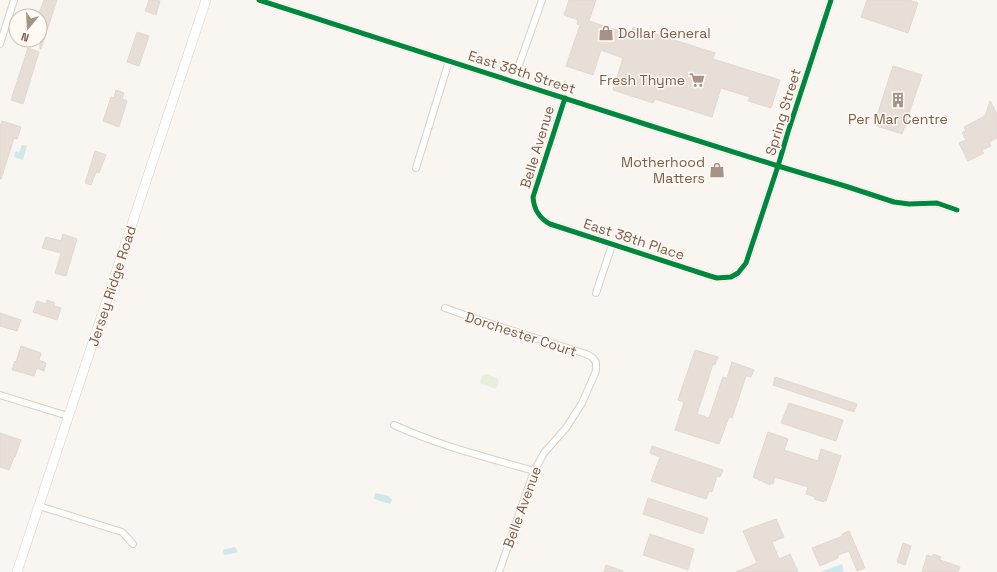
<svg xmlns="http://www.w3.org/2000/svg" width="997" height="572" font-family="'Space Grotesk',sans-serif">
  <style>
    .green { fill: #e7f0db }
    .water { fill: #d0e8ea }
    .building { fill: #e6ded7; stroke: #e2d8d2 }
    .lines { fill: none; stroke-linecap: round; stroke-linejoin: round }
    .street-casing { stroke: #d7d1cb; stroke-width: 8 }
    .secondary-casing { stroke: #d9d2cb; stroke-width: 10 }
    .street { stroke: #fefefd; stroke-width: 6 }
    .secondary { stroke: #fefefd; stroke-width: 9 }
    .cycleway-casing { stroke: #fffaf3; stroke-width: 8 }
    .cycleway { stroke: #00873e; stroke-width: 5 }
    .labels { text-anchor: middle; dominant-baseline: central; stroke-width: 3; stroke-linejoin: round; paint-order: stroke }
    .poi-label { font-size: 14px; fill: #7a5c4d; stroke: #fffaf3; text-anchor: end }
    .street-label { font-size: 14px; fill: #7a5c4d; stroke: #fffaf3 }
  </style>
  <rect width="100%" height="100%" fill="#f9f5f0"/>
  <path class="green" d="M486,374L497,378L499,382L496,389L480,383L482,376Z"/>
  <path class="water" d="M22,145L27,146L23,160L14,157L15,152L17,151L19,153Z
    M375,493L389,496L392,500L390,504L374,499Z
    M235,547L238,551L236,553L224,555L223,550Z
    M842,564L844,571L841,572H820Z"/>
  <path class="building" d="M44,0H57L41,49H40V16H38Z
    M149,0L160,1L156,15L145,11Z
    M569,0H596L589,21L631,35L633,27L715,53L713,59L780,80L771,108L748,101L750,97L721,88L712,117L655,99L653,103L613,90L623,58L601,50L593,75L566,66L580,25L577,24L578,20L564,15Z
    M867,0H909L918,3L908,33L861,17Z
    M137,32L149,36L139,66L127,62Z
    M28,48L39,52L23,104L11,100Z
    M893,66L922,75L902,134L874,125Z
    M116,90L124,93L122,99L127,101L119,127L103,121L111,97L114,98Z
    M990,101L997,114V138L989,142L991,146L982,150L984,153L968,161L959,143L966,140L962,133L966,131L964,127L985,116Z
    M2,121L21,127L17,139L14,138L1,179H0V127Z
    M95,151L106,155L99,173L96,172L91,185L85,183Z
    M63,234L77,239L66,276L55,273L61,253L42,248L46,237L61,241Z
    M47,300L55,303L54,306L61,308L57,320L33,312L37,301L46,304Z
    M0,313L21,320L17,331L0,326Z
    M21,346L41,353L39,360L46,363L44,371L37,368L34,376L12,370L15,361L16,362Z
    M695,350L718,357L715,365L713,364L697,414L709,418L723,377L727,378L732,362L754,370L751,377L746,376L732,418L729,417L719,444L675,430L684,402L678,400Z
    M775,377L857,404L854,412L773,385Z
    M789,403L843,420L836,441L781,423Z
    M768,432L788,439L784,450L818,461L821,449L841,456L826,501L824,500V502L814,499L815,497L806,494L808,487L775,477L773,484L771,483L770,485L753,477Z
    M0,433L21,440L15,457H14L9,470L0,467Z
    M652,446L723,470L720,477L717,476L712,492L709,491L706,499L651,481L660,457L650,453Z
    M648,498L708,518L703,534L643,514Z
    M776,519L784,537L772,542L779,559L790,554L798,572H736L757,563L743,531Z
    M849,531L865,568L857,571L849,551L838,555V558L820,566L812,548L843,536L842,534Z
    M650,534L694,549L688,570L643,555Z
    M903,543L911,546L905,565L897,562Z
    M933,554L941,557L940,560L960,567L958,572H922L927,555L932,557Z
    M606,565L623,571V572H604Z"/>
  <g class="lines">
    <defs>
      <path id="street" d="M259,0L648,125L778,166L845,186L894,202L909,204L937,203L957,210
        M0,44L14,0
        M513,82L542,0
        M565,98L533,197C534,210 539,218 550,224L710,276L717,278L731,277L738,273L746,263L778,166L788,132L831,0
        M416,168L449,61
        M596,293L612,245
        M445,308C492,325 539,339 586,354L592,357L596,362V371L582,403L566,428L544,453L534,471L499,572
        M0,395L68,416
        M394,425C440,446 486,457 534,471
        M39,506L122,532L133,544"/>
      <path id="secondary" d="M17,572L206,0"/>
    </defs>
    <use href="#street" class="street-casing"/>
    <use href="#secondary" class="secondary-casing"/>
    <use href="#street" class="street"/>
    <use href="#secondary" class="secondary"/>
    <defs>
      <path id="cycleway" d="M259,0L648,125L778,166L845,186L894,202L909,204L937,203L957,210
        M565,98L533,197C534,210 539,218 550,224L710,276L717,278L731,277L738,273L746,263L778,166L788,132L831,0"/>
    </defs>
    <use href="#cycleway" class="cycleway-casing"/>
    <use href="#cycleway" class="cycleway"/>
  </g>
  <defs>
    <symbol id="shop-bare" viewBox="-9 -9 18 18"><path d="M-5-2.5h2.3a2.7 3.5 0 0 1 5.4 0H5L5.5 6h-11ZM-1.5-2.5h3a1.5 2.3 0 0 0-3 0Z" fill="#a69286" stroke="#fffaf3" stroke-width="2.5" paint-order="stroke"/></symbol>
    <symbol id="supermarket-bare" viewBox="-9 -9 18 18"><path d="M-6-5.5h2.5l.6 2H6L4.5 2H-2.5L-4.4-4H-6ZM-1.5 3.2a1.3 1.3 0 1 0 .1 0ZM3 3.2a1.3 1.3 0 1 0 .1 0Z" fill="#a69286" stroke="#fffaf3" stroke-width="2.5" paint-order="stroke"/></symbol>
    <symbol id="building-bare" viewBox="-9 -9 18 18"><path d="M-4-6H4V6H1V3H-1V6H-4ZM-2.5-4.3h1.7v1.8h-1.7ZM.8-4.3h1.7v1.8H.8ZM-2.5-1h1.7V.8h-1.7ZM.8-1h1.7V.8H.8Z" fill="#a69286" stroke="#fffaf3" stroke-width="2.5" paint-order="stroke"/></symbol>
  </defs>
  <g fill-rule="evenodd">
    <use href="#shop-bare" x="595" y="22" width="22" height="22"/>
    <use href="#supermarket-bare" x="686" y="69" width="22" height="22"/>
    <use href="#building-bare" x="887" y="89" width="22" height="22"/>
    <use href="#shop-bare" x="706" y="159" width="22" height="22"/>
  </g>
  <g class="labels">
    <g class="poi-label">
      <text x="618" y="33" text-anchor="start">Dollar General</text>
      <text x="685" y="80">Fresh Thyme</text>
      <text x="898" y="119" text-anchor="middle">Per Mar Centre</text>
      <text x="705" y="162">Motherhood<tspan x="705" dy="16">Matters</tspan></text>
    </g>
    <g class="street-label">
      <text transform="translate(522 72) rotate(18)">East 38th Street</text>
      <text transform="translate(783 112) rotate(-73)">Spring Street</text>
      <text transform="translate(537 147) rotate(-73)">Belle Avenue</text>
      <text transform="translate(634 239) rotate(18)">East 38th Place</text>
      <text transform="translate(112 286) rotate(-72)">Jersey Ridge Road</text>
      <text transform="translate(521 334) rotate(18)">Dorchester Court</text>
      <text transform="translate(522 507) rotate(-70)">Belle Avenue</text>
    </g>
  </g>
  <g transform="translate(28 28) rotate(198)"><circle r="19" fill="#fffaf3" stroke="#cabbb1"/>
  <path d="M0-3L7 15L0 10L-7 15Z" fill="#a69286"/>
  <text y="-6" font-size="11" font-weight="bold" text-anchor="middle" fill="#7a5c4d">N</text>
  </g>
</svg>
